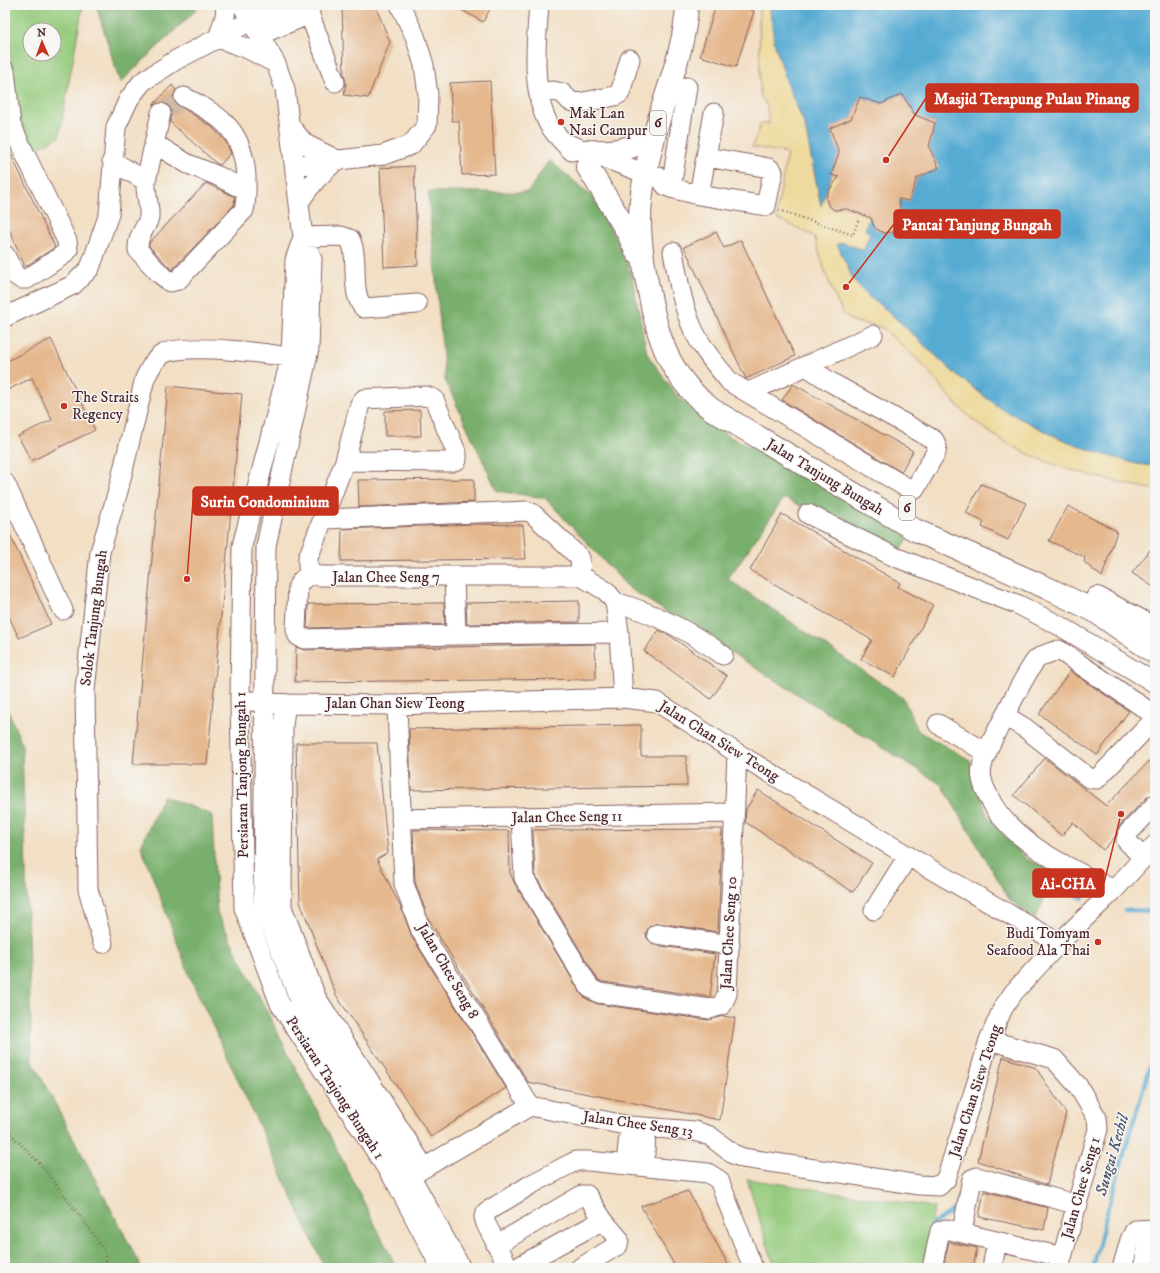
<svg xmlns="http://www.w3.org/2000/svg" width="1160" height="1273" font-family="'IM FELL DW Pica',serif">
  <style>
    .green { fill: #95cb7d; stroke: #707554; fill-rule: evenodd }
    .forest { fill: #78af6c; stroke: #61674c }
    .sand { fill: #eeda9e; stroke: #9c7c64 }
    .water { fill: #57abd3; stroke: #50657f }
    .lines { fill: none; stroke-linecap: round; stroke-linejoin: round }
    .stream { stroke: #57abd3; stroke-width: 4 }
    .building { fill: #e5b88e }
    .minor-tunnel { stroke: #d0b9a5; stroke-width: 19; stroke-dasharray: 19 10; stroke-linecap: butt }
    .minor-casing { stroke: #856261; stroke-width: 21 }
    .major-casing { stroke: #856261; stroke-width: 24 }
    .path { stroke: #856261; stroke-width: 2.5; stroke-dasharray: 1 3; stroke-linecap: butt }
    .minor { stroke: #fff; stroke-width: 19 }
    .major { stroke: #fff; stroke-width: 22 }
    .poi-dot { fill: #c8321e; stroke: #f6f6f2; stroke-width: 1.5 }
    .labels { text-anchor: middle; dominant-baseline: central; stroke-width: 3; stroke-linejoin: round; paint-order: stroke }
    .shield { fill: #f6f6f2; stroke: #7e6067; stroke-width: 1 }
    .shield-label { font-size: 14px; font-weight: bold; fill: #4a1f2b }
    .poi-label { font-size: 15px; fill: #4a1f2b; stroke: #f6f6f2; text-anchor: start }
    .street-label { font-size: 15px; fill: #4a1f2b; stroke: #f6f6f2 }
    .water-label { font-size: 16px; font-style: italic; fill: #4f576e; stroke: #f6f6f2 }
    .leader { fill: none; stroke: #c8321e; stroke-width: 1.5 }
    .callout-dot { fill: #c8321e; stroke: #f6f6f2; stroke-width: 1.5 }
    .callout { fill: #c8321e; stroke: #c8321e; stroke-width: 1.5 }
    .callout-label { font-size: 16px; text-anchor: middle; font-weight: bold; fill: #fff }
  </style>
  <rect width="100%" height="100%" fill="#f6f6f2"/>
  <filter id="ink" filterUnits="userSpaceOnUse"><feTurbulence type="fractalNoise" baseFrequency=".025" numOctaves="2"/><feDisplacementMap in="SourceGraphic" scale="8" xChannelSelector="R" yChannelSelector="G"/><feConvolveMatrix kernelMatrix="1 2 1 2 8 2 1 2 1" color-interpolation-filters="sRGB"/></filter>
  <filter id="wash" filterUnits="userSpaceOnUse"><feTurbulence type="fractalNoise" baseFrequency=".012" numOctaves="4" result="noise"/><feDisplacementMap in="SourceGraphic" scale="16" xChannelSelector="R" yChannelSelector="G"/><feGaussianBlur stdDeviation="0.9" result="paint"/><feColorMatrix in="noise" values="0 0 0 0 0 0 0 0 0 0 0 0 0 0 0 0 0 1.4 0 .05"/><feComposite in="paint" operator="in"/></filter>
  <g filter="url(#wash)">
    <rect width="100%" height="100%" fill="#f2dfc4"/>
    <path class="green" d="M8,5H83L59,137L28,153L14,121ZM30,30H54V54H30Z
      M747,1179L934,1207L924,1268H777L771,1256Z"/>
    <path class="forest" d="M96,5H195L196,10L120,83Z
      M549,160L593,197L615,237L631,272L647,354L678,397L726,435L836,488L909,536L906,543L901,549H892L784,498L728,579L903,698L918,731L970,760L987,815L1026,859L1057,872L1035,919L1009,899L942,785L630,589L545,498L497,491L445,380L428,192H528Z
      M5,702L22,745L32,1060L142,1268H5Z
      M163,796L212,815L217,913L397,1268H325L190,977L141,846Z"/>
    <path class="sand" d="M759,5H772L770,11L787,83L805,126L821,205L839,153L830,128L851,119L860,97L881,104L902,94L915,115L935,123L929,147L939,168L917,178L909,201L897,207C910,235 876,243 872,218L870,232L864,250L843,243L837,244L853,279L868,296L887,310L952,371L1001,409L1059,438L1137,464L1155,466V490C1087,475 1026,464 971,418C953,403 939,383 924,366C912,354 899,343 886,331C875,321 854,327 845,315C830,294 822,260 814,236L776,218L787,153L752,147L761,123L769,124L767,106L760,95Z"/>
    <path class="water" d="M772,5H1155V466L1137,464L1098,453L1059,438L1001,409L952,371L887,310L868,296L853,279L837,244L843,243L864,250L870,233L865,230L869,217L872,218C874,233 894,240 901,223C904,216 897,207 899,199L909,201L917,178L938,168L929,147L935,123L915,115L902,94L881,104L860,97L851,119L830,128L839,153L821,206L805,126L787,83L774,42L770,11Z"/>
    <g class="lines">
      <path class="stream" d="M1059,888L1083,898
        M1125,910L1155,911
        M931,1230L932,1225L956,1208L959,1198
        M1093,1268L1107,1212L1155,1049"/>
    </g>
    <g id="blocks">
      <path class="building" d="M342,5H375L390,42L368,98L344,95L346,83L344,74Z
        M453,5H492L483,22Z
        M716,5H737L754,11L736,67L700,56Z
        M490,81L495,174L462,175L459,121H452L450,83Z
        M172,85L176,90L173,97L175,103L212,127L226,142L231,153L220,165L216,163L170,122L172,110L168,105L163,102L153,105Z
        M902,94L915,115L935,123L929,147L939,168L917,178L909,201L899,199L901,222L893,232L885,233L878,230L874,227L871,218L847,209L834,210L828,205L826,198L828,192L839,177L831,175L839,153L830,128L851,119L860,97L881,104Z
        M5,142L55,247L25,267L5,219Z
        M414,166L418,265L384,267L380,168Z
        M206,183L235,197L234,205L172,270L149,246V243Z
        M716,232L724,248L741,240L795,356L746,379L684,247Z
        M51,339L95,430L31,461L18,436L52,420L32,378L5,391V362Z
        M793,384L913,451L901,472L782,400Z
        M168,386L242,394L207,764H133Z
        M420,410L421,436H385V411Z
        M474,479V502L359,507L358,480Z
        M981,484L1026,503L1008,540L982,527L984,522L966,513Z
        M1068,506L1117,531L1102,577L1084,562L1085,557L1049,541Z
        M782,514L900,583L898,587L933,605L895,677L861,659L872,640L750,570Z
        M5,524L51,624L19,638L5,608Z
        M474,524L523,525L526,559L341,561L342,529Z
        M1155,544V588L1132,573Z
        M579,601V622L467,624L466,603Z
        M444,603L445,624L307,628L308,604Z
        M659,630L669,635L727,676L711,699L644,651Z
        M595,644L596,679L295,682L296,647L304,650Z
        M1070,671L1129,711L1097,755L1039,714Z
        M641,725V756H686L687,786L411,790L409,729Z
        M296,743H377L388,853L377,859L402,910L412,937L506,1088L431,1137L336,995L300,902Z
        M1155,755V794L1147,797L1120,825L1116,836L1103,850L1073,822L1062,836L1014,795L1045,758L1106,806Z
        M758,790L872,863L853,892L745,822L746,809Z
        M722,829L718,932L658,923L649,927L646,933L647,938L655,945L715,954L710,997L603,982L598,980L535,875L533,830Z
        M413,830L509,831L510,873L515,884L581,994L585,998L597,1004L708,1020L723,1016L735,1018L720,1120L528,1082L428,918L415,882Z
        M1003,1057L1036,1068L1066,1113L1047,1185L978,1161Z
        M688,1191L730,1268H676L641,1206Z
        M984,1191L1048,1208L1044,1230L979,1217Z
        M949,1242L977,1248L973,1268H943Z"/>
    </g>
  </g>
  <g filter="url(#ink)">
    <use href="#blocks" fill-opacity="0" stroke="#856261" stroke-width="1"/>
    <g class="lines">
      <path class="minor-tunnel" d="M161,113L184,97"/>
      <defs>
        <path id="minor" d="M226,5L225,17L218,38L246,48L275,63
          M242,5L276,64L285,89L303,237L312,259L309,349L266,546L263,905L300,1001L410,1175L461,1268
          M306,5L335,82
          M539,5C536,41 531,90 548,123C554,134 563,142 572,151
          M259,35L310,14
          M5,71L11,125L67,241L68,250L63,255L27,279H21L15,275L5,255
          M539,93L553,91L562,93L570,101L578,103L615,96L620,93L630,59
          M290,126L305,144L337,160C322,172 310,185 300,201
          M563,142L646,174L659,177L666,186L671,188L699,195L766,206L773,172L769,168L706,157
          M155,144L188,164L218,176L237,186L246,188
          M112,161L146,181L161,113
          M295,165L383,155L411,145L427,125L428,95L424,65L415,36L400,5
          M146,181C145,193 150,205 149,217C147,228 137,234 138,250L159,273L170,282L178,280L244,210C247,199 246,188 246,176C243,131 222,116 184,97
          M671,188L687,87
          M699,195L714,113
          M303,237L295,260L291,357L242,546L240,701L244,908L280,1004L397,1184L441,1268
          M303,237L341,236L350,239C360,257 349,293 364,308L417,304
          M673,252C678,278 682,305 693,329C702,349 717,366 730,382L909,489H915L936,452L937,446L934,440L832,383L806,366
          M5,317L73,285L90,268L109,214L116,127L129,99L142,82L176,60L218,38L251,21L290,5
          M749,392L873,335
          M345,461L451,462L457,460V454L434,399L426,396L364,399L360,404L345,461L308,558V567L312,574L319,576H581L606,591L615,602L619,633L623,698
          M5,483L63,610
          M808,514L895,557L1019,605L1062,627L1155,683
          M324,519L527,511L532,513L580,558L581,576
          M312,574L302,580L298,586L296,630L298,636L304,639L456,635L619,633
          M454,577L456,635
          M615,602C654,613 691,632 723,655
          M251,701L289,704L397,705L623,698L657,702L737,753L908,856L1059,943
          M289,704L285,710L283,725L282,907L316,997L424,1167
          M397,705L404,884L421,931L530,1106
          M1005,716L1025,728L1089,778L1097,779L1150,724L1152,718L1150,712L1059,650C1052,652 1044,654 1037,659C1029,667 1014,698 1008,709C1001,726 985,749 982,767C980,775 983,785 987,793C1007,841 1069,868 1114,890
          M938,724L987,753
          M521,818L524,878L590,988L599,993L710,1009L722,1005L727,994L737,753
          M401,819L733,813
          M1143,858L1126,840L1128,833L1155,805
          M874,910L908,856
          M657,934L730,945
          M103,943L88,889L85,690L100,552L118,491L145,378C150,369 154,359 163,354C182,342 278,354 302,360
          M989,1040L1054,1059L1078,1086L1097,1118L1098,1129L1059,1268
          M630,1126L627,1154L634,1165
          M634,1165L645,1154L646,1127
          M400,1182L530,1106L630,1126L695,1131L710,1136L733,1154L743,1158L919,1185L939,1186L946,1179L977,1082L989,1040L1003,1008L1014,992L1059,943L1114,890L1155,845
          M962,1232L972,1179L977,1177L1078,1205
          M496,1245L582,1195H587L603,1220L516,1268
          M509,1268L486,1224L484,1217L486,1212L530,1185L568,1165L576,1161H588L708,1173L719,1180L753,1268
          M580,1268L618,1245L619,1239L603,1220
          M932,1268L940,1231L946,1229L1062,1257
          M992,1268L997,1241
          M1122,1268L1130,1240L1135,1230L1155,1229
          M1143,1268L1149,1241L1155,1240"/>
        <path id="major" d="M687,5C685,50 665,93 654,137C647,164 640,193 640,220C640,248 645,275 651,301C660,347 674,380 711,409L915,530L1047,588L1093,610L1155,653
          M584,151C612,152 629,151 654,136
          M587,166L627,231L637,253
          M1097,598L1139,620L1155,631"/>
      </defs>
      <use href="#minor" class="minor-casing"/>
      <use href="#major" class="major-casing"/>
      <path class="path" d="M779,210L853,235L859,218
        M5,1128L41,1165L86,1224L106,1253V1268"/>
      <use href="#minor" class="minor"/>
      <use href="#major" class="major"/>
    </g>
  </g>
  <g class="poi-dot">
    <circle cx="561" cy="122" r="4"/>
    <circle cx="64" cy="406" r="4"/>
    <circle cx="1098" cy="942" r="4"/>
  </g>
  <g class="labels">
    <g class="shield">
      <rect x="650" y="111" width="16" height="24" rx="3"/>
      <rect x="899" y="496" width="16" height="24" rx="3"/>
    </g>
    <g class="shield-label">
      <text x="658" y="123">6</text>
      <text x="907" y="508">6</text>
    </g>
    <g class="poi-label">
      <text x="569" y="113">Mak Lan<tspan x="569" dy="17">Nasi Campur</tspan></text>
      <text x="72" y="397">The Straits<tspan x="72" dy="17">Regency</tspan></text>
      <text x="1090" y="933" text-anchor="end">Budi Tomyam<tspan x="1090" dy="17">Seafood Ala Thai</tspan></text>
    </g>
    <g class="street-label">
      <text transform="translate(825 477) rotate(31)">Jalan Tanjung Bungah</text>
      <text x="386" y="577">Jalan Chee Seng 7</text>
      <text transform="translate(94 618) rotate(-83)">Solok Tanjung Bungah</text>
      <text x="395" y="703">Jalan Chan Siew Teong</text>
      <text transform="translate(719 741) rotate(32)">Jalan Chan Siew Teong</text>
      <text transform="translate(242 775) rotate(-91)">Persiaran Tanjong Bungah 1</text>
      <text transform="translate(567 817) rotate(-1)">Jalan Chee Seng 11</text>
      <text transform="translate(729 933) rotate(-87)">Jalan Chee Seng 10</text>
      <text transform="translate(448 971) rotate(60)">Jalan Chee Seng 8</text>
      <text transform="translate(335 1088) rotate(57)">Persiaran Tanjong Bungah 1</text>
      <text transform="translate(975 1091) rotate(-72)">Jalan Chan Siew Teong</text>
      <text transform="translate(638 1124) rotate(8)">Jalan Chee Seng 13</text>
      <text transform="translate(1081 1188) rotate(-74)">Jalan Chee Seng 1</text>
    </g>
    <g class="water-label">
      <text transform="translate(1112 1155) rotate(-74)">Sungai Kechil</text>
    </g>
  </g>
  <path class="leader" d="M886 160L926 98M846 287L894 224M187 579L193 501M1121 814L1104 883"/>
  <g class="callout-dot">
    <circle cx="886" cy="160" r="4"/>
    <circle cx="846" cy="287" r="4"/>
    <circle cx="187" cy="579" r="4"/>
    <circle cx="1121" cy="814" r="4"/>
  </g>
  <g class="callout">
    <rect x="926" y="84" width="212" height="28" rx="4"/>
    <rect x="894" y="210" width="166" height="28" rx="4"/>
    <rect x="193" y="487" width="145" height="28" rx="4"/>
    <rect x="1033" y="869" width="71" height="28" rx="4"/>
  </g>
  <g class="callout-label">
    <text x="1032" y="104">Masjid Terapung Pulau Pinang</text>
    <text x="977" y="230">Pantai Tanjung Bungah</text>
    <text x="265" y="507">Surin Condominium</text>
    <text x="1068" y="889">Ai-CHA</text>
  </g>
  <rect width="1160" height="1273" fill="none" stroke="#f6f6f2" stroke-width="20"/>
  <g transform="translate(42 42) rotate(358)"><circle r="19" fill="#f6f6f2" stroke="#b1a0a2"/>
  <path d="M0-3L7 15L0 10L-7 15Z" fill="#c8321e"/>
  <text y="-6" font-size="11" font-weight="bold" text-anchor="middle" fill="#4a1f2b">N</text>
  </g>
</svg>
